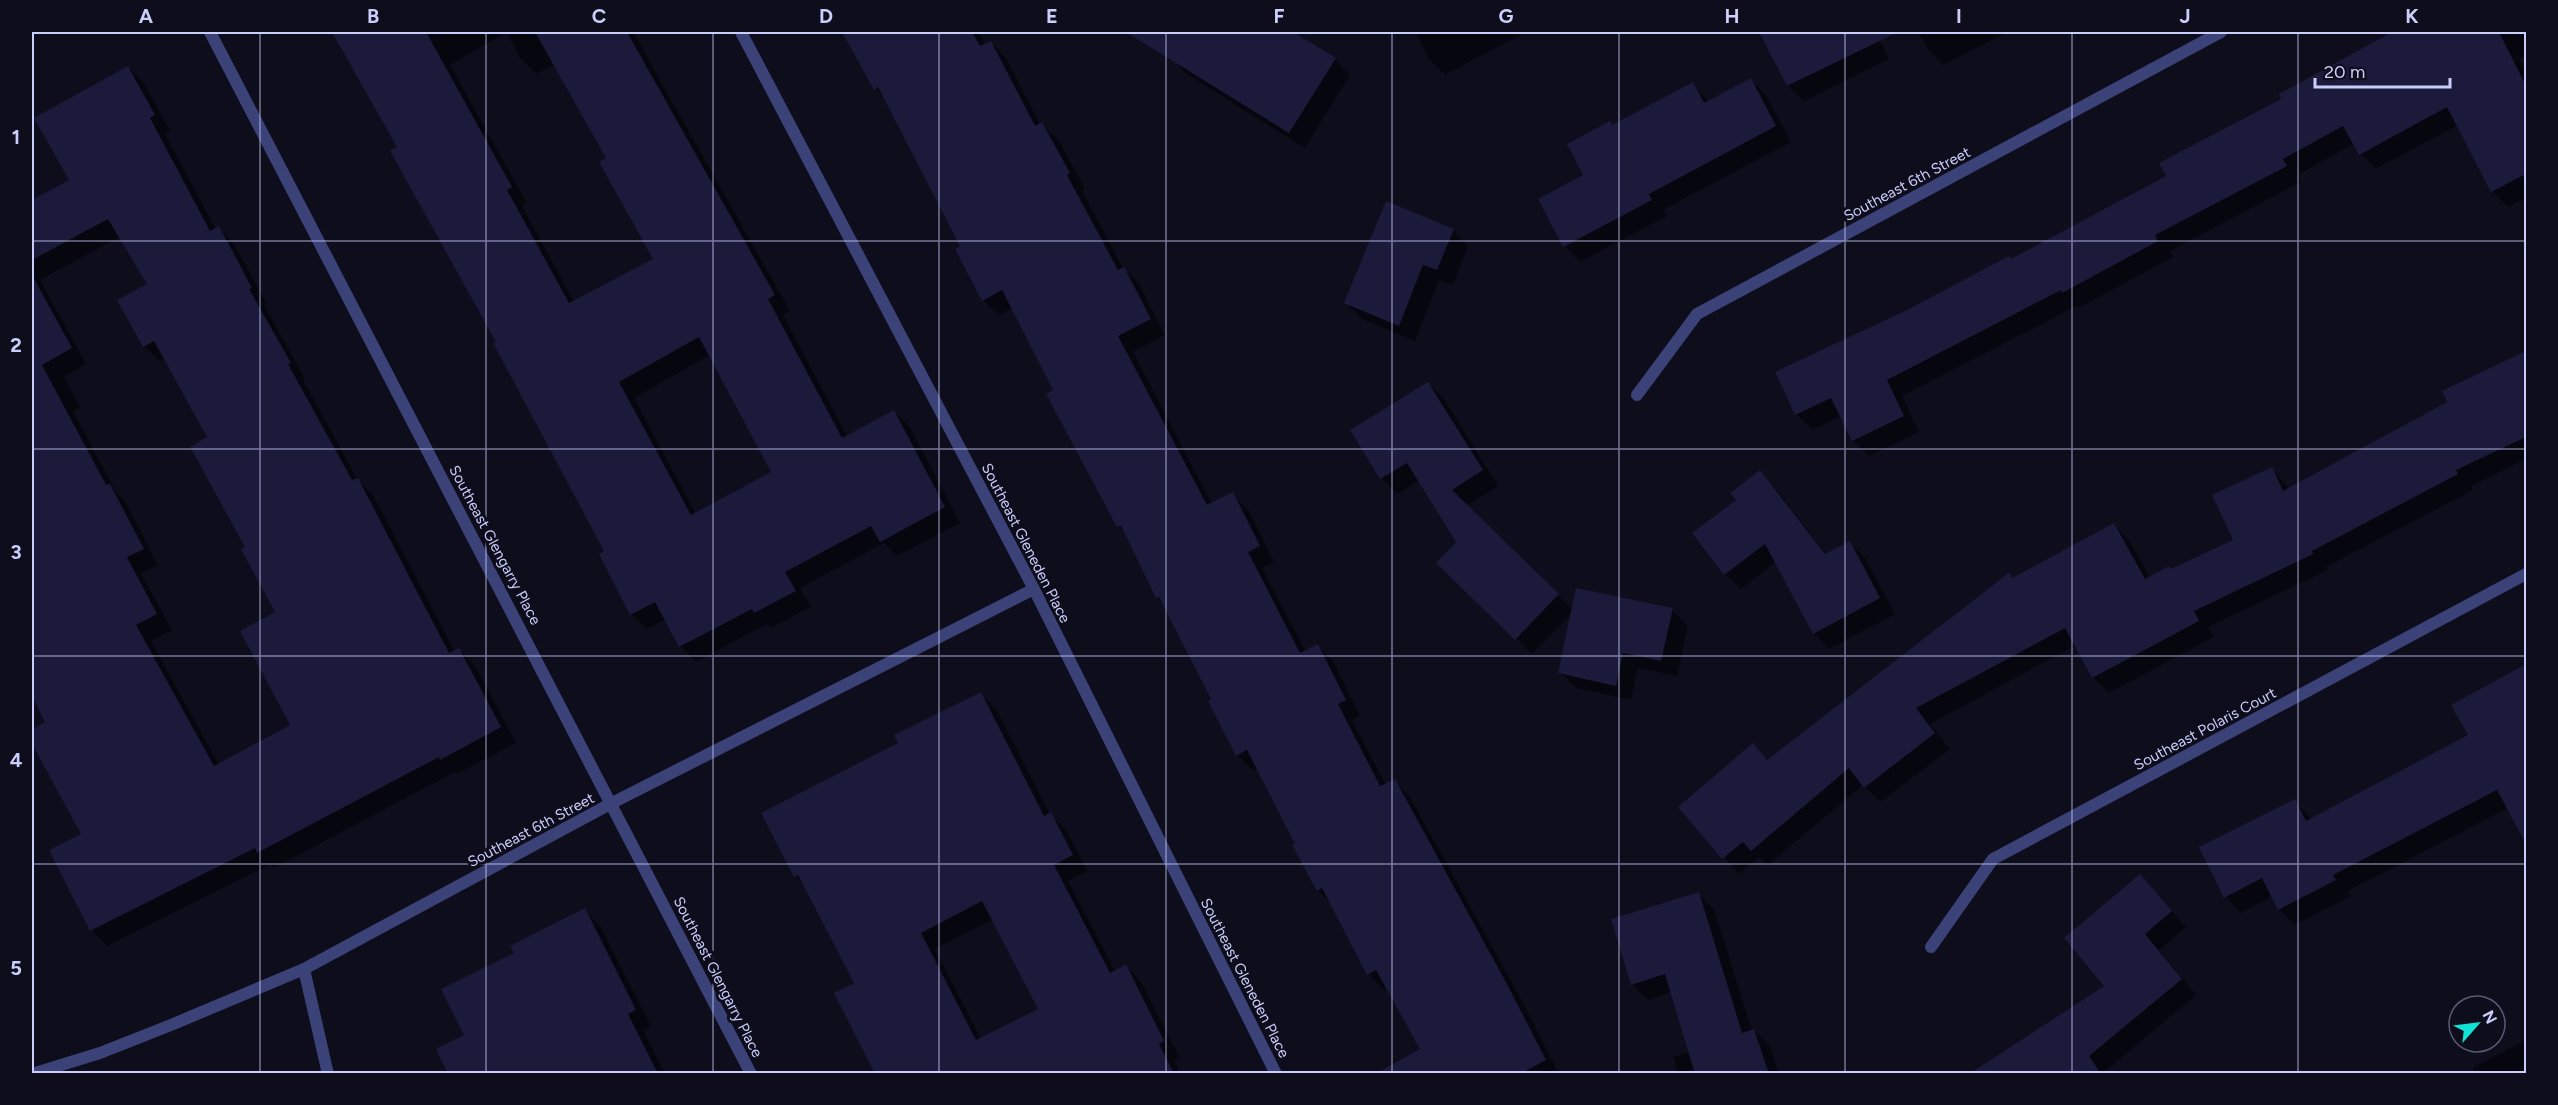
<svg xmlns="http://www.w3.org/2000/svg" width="2558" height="1105" font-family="Figtree,sans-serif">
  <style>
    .shadow { fill: #0007; fill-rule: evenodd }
    .building { fill: #1b1a3b; fill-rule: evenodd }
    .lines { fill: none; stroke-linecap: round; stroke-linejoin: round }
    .street { stroke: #3b4278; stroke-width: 12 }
    .grid { fill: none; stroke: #cbcdfb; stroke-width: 1.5; stroke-opacity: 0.55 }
    .labels { text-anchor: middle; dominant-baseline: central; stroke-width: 6; stroke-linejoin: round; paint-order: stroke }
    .street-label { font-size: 15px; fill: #cbcdfb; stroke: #0d0d1c }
    .neatline { fill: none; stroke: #cbcdfb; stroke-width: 2 }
    .grid-label { font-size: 20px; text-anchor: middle; font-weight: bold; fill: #cbcdfb }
  </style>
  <rect width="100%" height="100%" fill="#0d0d1c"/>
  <path class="shadow" d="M336,32H633L790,311L783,315L847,436L894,411L910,427L960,523L897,556L884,543L800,588L811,607L771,628L767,624L696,662L680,646L666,619L647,629L631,614L606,552L399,147ZM507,32L520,58L536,74L555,64L608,159L655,259L574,302L522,206L527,203L450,65ZM710,355L773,473L696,514L634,398Z
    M844,32H978L985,45L991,42L1006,58L1040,124L1058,139L1085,189L1082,191L1123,268L1139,284L1165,335L1133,352L1212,504L1232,494L1248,510L1274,562L1262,568L1306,652L1317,646L1333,661L1360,716L1352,720L1386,785L1394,781L1410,797L1523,1003L1559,1074H1416L1422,1049L1388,988L1384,990L1368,974L1333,905L1318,890L1297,844L1258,768L1253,770L1237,755L1213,699L1164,605L1157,597L1127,535L1119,527L1055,390L1013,308L999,315L983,300L962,247L886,99L876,89Z
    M1148,32H1237L1239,34L1241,32H1290L1335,59L1350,75L1305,148L1185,73Z
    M1415,32H1526L1445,75L1429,59Z
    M1766,32H1876L1889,59L1804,101L1788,86L1762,34Z
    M1918,32H2008L1943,65L1928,49Z
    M2403,32H2526V55L2519,59L2526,73V198L2508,207L2492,191L2458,125L2376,169L2361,154L2355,143L2298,175L2301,182L2170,251L2173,257L2079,308L2077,306L1902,396L1919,432L1869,456L1853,440L1841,416L1812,430L1796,414L2012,261L2168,177L2283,99Z
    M128,67L144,83L170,131L165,134L216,230L219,228L234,244L267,304L264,305L305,379L303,380L358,480L373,495L455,652L459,650L475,665L516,743L457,774L455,772L274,868L271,864L107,946L91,930L83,834L47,723L32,693V525L39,522L32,508V208L54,197L71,180ZM121,236L149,284L144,346L160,362L166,359L209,438L247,548L277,613L292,725L219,765L151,641L172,630L141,573L158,565L125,501L116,492L73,411L80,407L64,377L86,364L40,280Z
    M1751,80L1766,95L1791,142L1663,210L1667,216L1580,262L1565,246L1540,200L1585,176L1613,126L1692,84L1709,102Z
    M1453,230L1468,246L1453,285L1439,280L1415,341L1362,319L1346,303Z
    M2526,353V459L2471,486L2473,490L2326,567L2328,570L2208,627L2214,637L2109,693L2094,678L2076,645L1930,724L1950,749L1880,802L1863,785L1768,865L1759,857L1739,874L1680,807L1753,745L1768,761L2009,574L2014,579L2114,525L2129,540L2150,578L2172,570L2235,540L2272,469L2289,489L2449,403L2444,392Z
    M1428,384L1444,399L1498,486L1466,506L1573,610H1672L1688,626L1677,676L1638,668L1631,700L1576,688L1560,672L1573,612L1532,654L1438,563L1458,542L1420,480L1397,494L1382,478L1352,431Z
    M1759,472L1775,488L1827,555L1850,543L1866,559L1895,614L1829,649L1814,633L1776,562L1741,589L1725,574Z
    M2526,666V825L2508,808L2348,891L2351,896L2295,925L2279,909L2273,896L2241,913L2226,897L2294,801L2312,820L2470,736L2453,706Z
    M981,694L996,709L1050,814L1066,830L1087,871L1068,881L1115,971L1126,966L1141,982L1179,1057L1174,1060L1181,1074H879L856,984L805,885L795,876L900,743ZM993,919L1040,1009L981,1039L935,949Z
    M2140,876L2186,927L2159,950L2196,995L2104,1072L2105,1074H1972L2106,987Z
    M1698,894L1714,909L1752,1031L1754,1030L1770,1046L1779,1074H1678L1673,1057L1690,1052L1672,992L1648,1000L1632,984Z
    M585,910L600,926L651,1026L643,1030L665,1074H450L466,1036L516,954Z
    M2526,1039V1074H2476L2473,1068Z"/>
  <path class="building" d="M332,32H426L512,187L507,190L569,303L653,259L599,162L606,158L535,32H627L775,295L768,299L842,438L894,410L945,507L880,542L871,526L785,572L796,591L754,613L752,609L679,647L655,602L630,615L599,554L604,551L493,343L496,342L390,151L397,147ZM699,337L771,472L691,515L619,382Z
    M842,32H972L980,46L991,41L1035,126L1042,122L1070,173L1067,175L1118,270L1124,267L1151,319L1118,336L1207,505L1233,492L1260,546L1248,552L1300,653L1318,644L1346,700L1338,704L1380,786L1395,779L1508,986L1546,1060L1520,1074H1375L1420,1049L1376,970L1367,975L1322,888L1317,891L1292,845L1295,844L1247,750L1236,756L1208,701L1211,699L1159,597L1156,598L1121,526L1117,527L1046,394L1053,390L1002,290L982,301L955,249L960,246L878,87L874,90Z
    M1126,32H1293L1336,58L1289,133Z
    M1759,32H1898L1787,86Z
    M2392,32H2499L2526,86V174L2491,192L2447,107L2359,155L2343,126L2283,159L2287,166L2155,235L2158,241L2062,293L2061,290L1887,380L1904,416L1852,441L1831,398L1795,415L1775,372L1907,310L2009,256L2011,259L2166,176L2159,163L2281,99L2279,94Z
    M128,66L155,115L150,118L210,231L219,226L252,288L249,289L291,363L288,364L352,480L358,478L449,653L459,648L501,727L440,760L439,757L257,853L255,848L90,931L49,850L81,834L32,744V730L45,722L32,696V275L72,348L42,365L106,485L110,484L144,549L127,557L157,614L136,625L214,766L290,725L240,631L275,612L241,549L245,547L190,447L207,437L154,341L143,347L117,300L147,284L108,219L32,260V200L69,180L34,118Z
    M1751,78L1776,126L1649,194L1652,200L1563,247L1538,199L1583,175L1567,144L1610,121L1612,125L1693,82L1704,103Z
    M1386,201L1454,229L1437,270L1423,265L1399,326L1344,303Z
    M2526,351V437L2456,470L2458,474L2312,551L2313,554L2194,611L2199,621L2092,678L2065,628L1916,708L1935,733L1864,788L1849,768L1751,851L1743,842L1722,859L1678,807L1753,743L1767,760L2010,572L2012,578L2114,523L2145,579L2169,566L2171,569L2233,540L2212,495L2272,467L2283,491L2447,402L2442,391Z
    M1428,382L1483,470L1452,490L1559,594L1515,640L1436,563L1456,542L1407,463L1380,479L1350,430Z
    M1760,470L1825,554L1850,541L1880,598L1813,634L1765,544L1724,575L1692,533L1736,500L1730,493Z
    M1576,588L1673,608L1661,661L1623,653L1616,686L1558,673Z
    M2526,664V844L2497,790L2333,875L2336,880L2278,910L2262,878L2224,898L2199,847L2295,799L2306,821L2468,735L2451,705Z
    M981,692L1044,816L1051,812L1073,855L1054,865L1110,973L1126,964L1164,1041L1159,1044L1174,1074H875L834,993L854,983L798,875L794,877L761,813L898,743L894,735ZM982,901L1038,1009L976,1040L921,933Z
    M2140,874L2172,911L2145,934L2182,979L2089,1056L2101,1074H1969L2104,986L2064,938Z
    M1699,892L1742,1033L1754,1029L1769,1074H1695L1665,974L1631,985L1611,919Z
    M585,908L636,1010L628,1014L658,1074H448L436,1049L464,1035L441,989L514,953L510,946Z"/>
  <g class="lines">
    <path class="street" d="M210,32L751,1074
      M741,32L1034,589L1276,1074
      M1637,395L1697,314L2221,32
      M1931,947L1993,859L2526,574
      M304,969L328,1074
      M32,1074L100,1053L171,1025L304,969L612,803L1034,589"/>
  </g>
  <path class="grid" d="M260,32V1074M486,32V1074M713,32V1074M939,32V1074M1166,32V1074M1392,32V1074M1619,32V1074M1845,32V1074M2072,32V1074M2298,32V1074M32,241H2526M32,449H2526M32,656H2526M32,864H2526"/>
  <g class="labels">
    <g class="street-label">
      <text transform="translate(1907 184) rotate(-28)">Southeast 6th Street</text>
      <text transform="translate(1026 543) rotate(63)">Southeast Gleneden Place</text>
      <text transform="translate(495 545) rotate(62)">Southeast Glengarry Place</text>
      <text transform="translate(2205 729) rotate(-28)">Southeast Polaris Court</text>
      <text transform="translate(531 830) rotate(-28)">Southeast 6th Street</text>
      <text transform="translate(718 977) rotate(63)">Southeast Glengarry Place</text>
      <text transform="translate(1245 978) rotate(63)">Southeast Gleneden Place</text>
    </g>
  </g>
  <rect width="2558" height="1105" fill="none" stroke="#0d0d1c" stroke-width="66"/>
  <g transform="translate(2477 1024) rotate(62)"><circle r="28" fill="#0d0d1c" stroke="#595a75" stroke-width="1.5"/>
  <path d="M0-4.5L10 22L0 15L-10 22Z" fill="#10e3d5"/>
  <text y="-9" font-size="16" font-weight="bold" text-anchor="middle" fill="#cbcdfb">N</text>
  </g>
  <path d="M2315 78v9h135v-9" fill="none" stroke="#cbcdfb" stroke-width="3"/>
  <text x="2324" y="78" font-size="18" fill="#cbcdfb" stroke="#0d0d1c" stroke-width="4.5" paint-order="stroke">20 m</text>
  <rect x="33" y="33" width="2492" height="1039" class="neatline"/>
  <g class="grid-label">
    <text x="146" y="23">A</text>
    <text x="373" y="23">B</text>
    <text x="599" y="23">C</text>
    <text x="826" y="23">D</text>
    <text x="1052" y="23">E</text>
    <text x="1279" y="23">F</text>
    <text x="1506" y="23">G</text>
    <text x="1732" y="23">H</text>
    <text x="1959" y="23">I</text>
    <text x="2185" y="23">J</text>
    <text x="2412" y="23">K</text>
    <text x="16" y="144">1</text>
    <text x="16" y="352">2</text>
    <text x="16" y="559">3</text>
    <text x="16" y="767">4</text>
    <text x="16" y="975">5</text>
  </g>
</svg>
